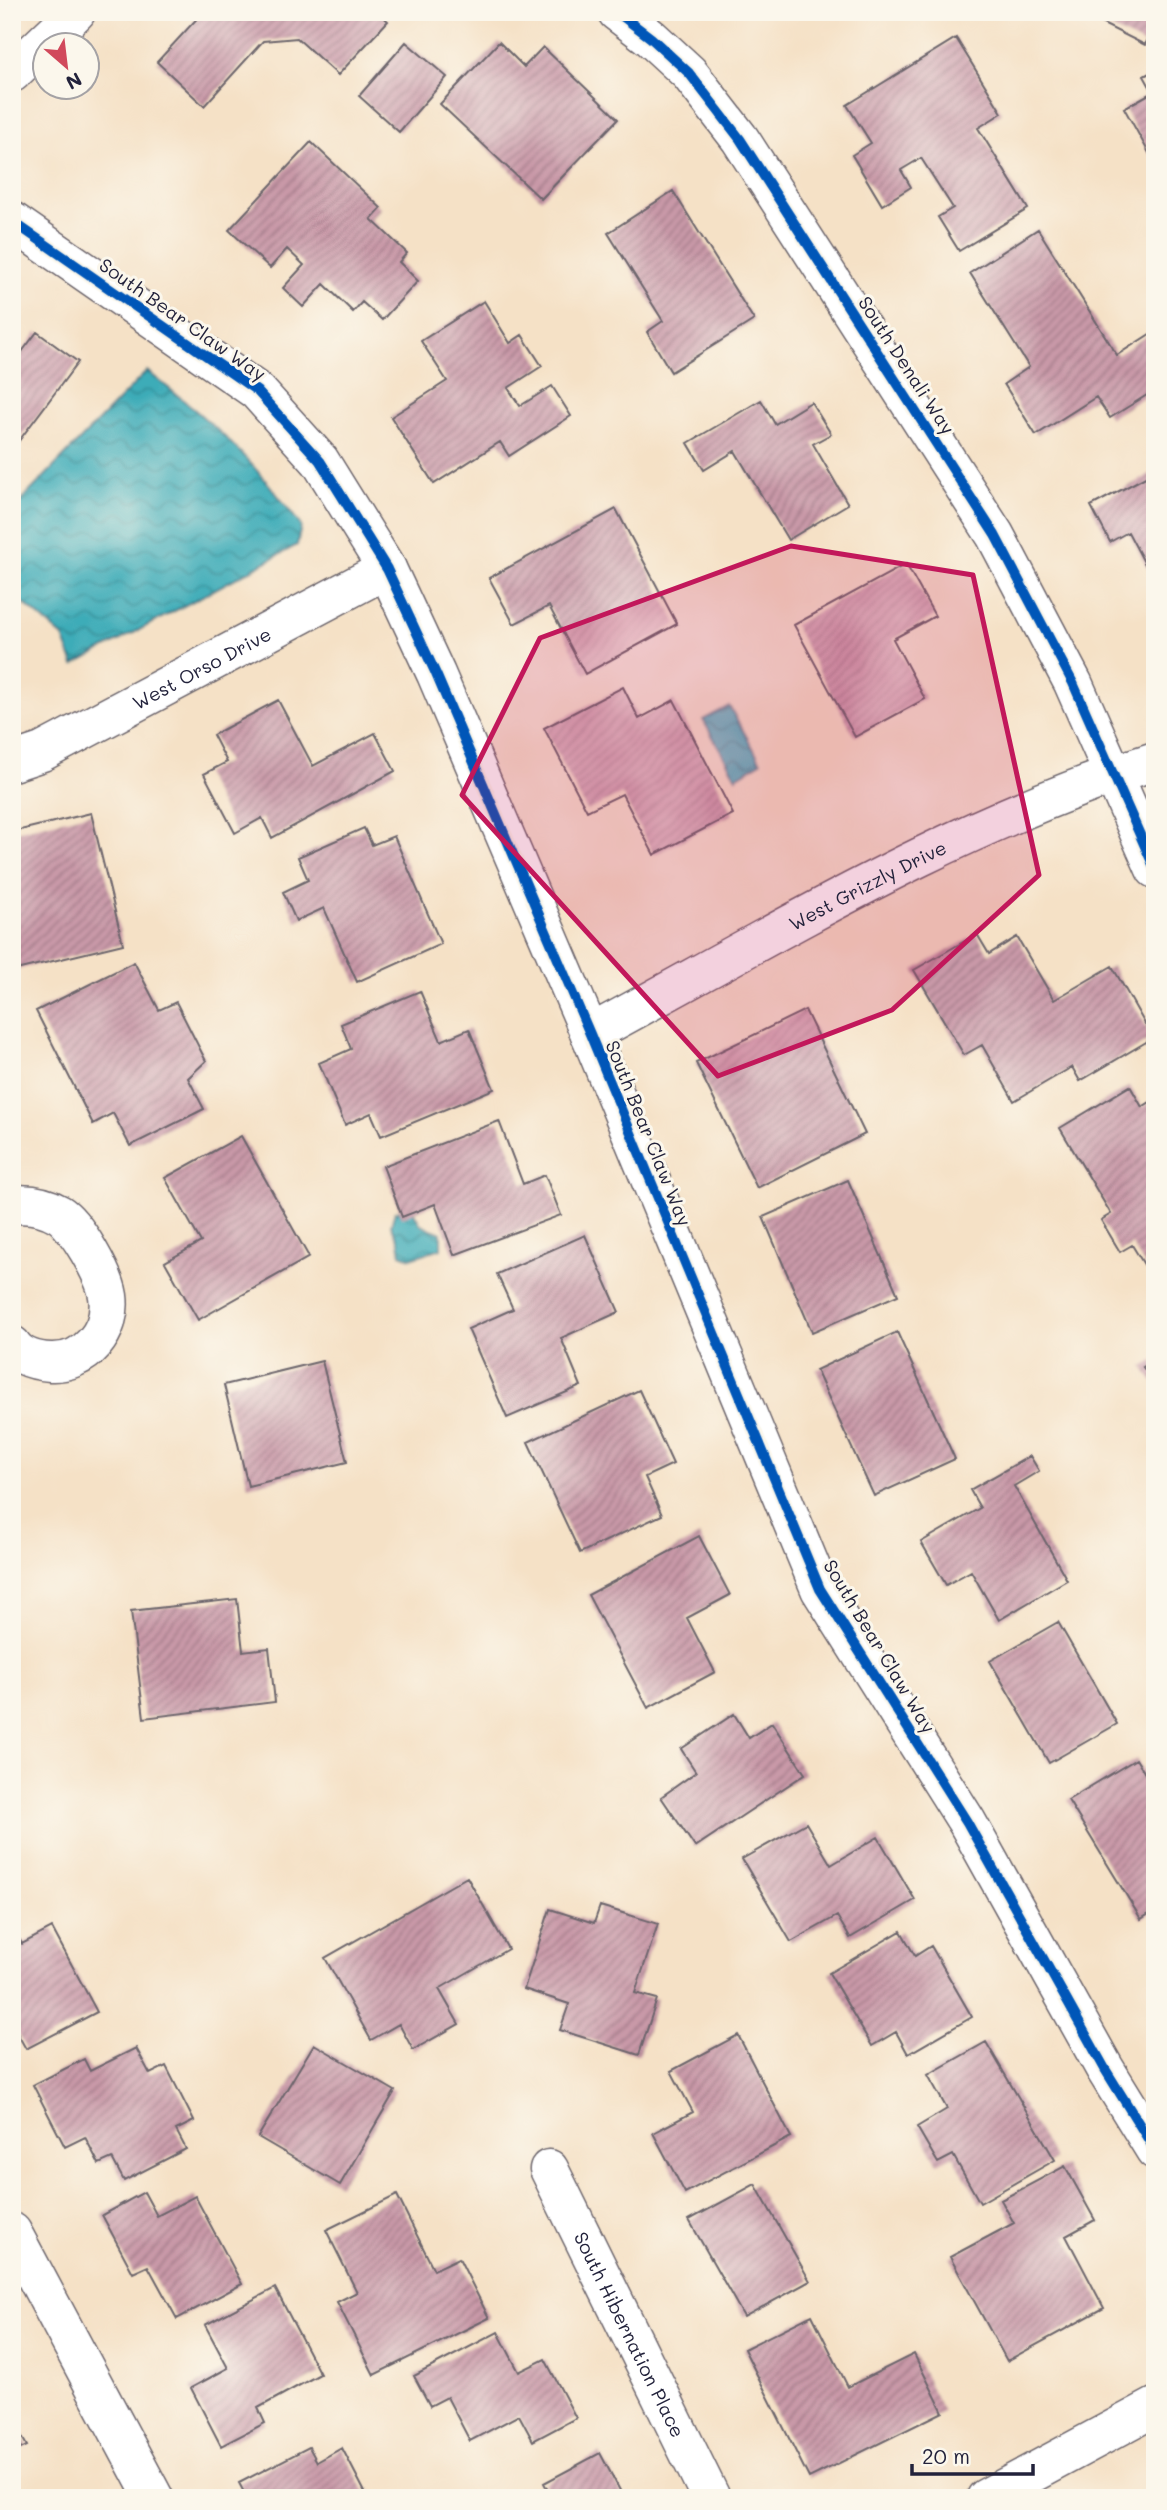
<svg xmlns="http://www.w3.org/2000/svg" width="1167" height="2510" font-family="Mali,sans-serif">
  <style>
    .water { fill: url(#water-waves); stroke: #2f677a; stroke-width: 2 }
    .building { fill: url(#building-hatch) }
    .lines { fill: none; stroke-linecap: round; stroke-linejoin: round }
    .minor-casing { stroke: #6c656c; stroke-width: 41 }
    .minor { stroke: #fff; stroke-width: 38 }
    .cycleway-casing { stroke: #fbf7ec; stroke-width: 15 }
    .cycleway { stroke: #0057b8; stroke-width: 10 }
    .marked { fill: #c2185b; fill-opacity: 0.2; stroke: #c2185b; stroke-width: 5; stroke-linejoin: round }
    .labels { text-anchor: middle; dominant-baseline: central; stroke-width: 6; stroke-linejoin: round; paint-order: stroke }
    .street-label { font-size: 19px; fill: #22223b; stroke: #fbf7ec }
  </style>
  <defs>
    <pattern id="water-waves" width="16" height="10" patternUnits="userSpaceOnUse" patternTransform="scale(1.75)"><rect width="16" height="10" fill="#3cacb8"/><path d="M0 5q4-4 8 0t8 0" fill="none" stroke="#328c97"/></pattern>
    <pattern id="building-hatch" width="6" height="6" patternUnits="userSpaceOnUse" patternTransform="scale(1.75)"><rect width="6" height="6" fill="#c999a8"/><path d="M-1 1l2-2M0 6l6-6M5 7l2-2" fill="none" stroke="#a37c8a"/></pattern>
  </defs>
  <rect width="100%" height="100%" fill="#fbf7ec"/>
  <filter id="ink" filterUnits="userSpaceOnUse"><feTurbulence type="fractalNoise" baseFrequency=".0143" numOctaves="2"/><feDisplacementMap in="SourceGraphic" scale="14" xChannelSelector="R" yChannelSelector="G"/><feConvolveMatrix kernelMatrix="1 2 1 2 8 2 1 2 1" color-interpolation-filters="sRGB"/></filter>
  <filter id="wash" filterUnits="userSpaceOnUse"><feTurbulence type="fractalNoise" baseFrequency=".00686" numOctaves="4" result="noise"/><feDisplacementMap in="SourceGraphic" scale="28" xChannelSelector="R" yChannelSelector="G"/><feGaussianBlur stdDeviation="1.57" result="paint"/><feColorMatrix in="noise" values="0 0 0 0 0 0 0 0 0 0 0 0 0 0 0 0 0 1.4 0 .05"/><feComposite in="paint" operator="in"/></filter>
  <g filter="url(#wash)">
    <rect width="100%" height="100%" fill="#f5e1c6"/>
    <path class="water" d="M147,371C209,419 255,461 301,526L297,545L74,665L63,637L12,593V510Z
      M729,706L761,762L736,777L703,720Z
      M405,1209L413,1211L421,1225L441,1233V1248L411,1258L401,1254L399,1241L391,1225L395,1212Z"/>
    <g id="blocks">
      <path class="building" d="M203,12H378L388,21L338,75L297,38L263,41L204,106L157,62Z
        M1094,12H1155V26L1145,45L1091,18Z
        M956,38L1002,113L978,128L1028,209L959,251L938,217L953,208L921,158L901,170L911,187L882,205L852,155L871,143L847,105Z
        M406,42L447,77L399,132L359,96Z
        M499,42L524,67L543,47L618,119L541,199L440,104Z
        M1155,70V164L1124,108L1153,92L1144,76Z
        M311,142L381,208L371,219L407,253L399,262L418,281L382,320L362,302L353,312L324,284L303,307L283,288L304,265L287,249L270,268L229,230Z
        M673,191L754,320L671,372L647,332L663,321L608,233Z
        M1038,229L1117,355L1153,332L1155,390L1110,418L1096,397L1036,435L1004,384L1029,367L970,273Z
        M484,301L510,343L522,335L542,366L508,388L520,406L552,386L571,416L509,456L500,442L434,484L391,417L447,381L421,341Z
        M37,332L78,362L12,450V365Z
        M761,400L775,424L811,402L831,434L813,444L848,504L788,540L735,451L704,470L688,443Z
        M1155,472V583L1128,532L1110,542L1091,506Z
        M616,509L677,624L585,674L549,606L514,624L489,578Z
        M906,564L935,616L893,639L925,699L855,737L794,625Z
        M623,687L639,719L674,700L733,814L654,855L622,794L587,811L544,728Z
        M278,700L313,766L375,733L395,771L272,838L262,818L235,833L204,774L227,762L213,735Z
        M91,813L123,944L12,971V832Z
        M364,828L372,845L394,836L441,944L357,982L324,908L296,921L283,892L308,880L298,857Z
        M977,934L989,954L1017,937L1054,1000L1112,966L1153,1038L1080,1081L1072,1067L1014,1101L982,1045L964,1055L914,970Z
        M134,962L159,1010L176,1002L206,1061L188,1078L204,1109L130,1146L113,1113L93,1124L36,1011Z
        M420,991L441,1041L469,1029L494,1089L381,1136L371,1113L345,1125L319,1063L351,1049L341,1024Z
        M805,1010L865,1134L757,1188L696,1063Z
        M1130,1086L1142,1107L1155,1099V1274L1151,1276L1132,1245L1120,1252L1101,1220L1111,1214L1060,1128Z
        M499,1121L523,1184L545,1175L561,1215L454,1255L435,1204L402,1217L383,1166Z
        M241,1136L309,1257L198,1320L165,1262L201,1242L165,1178Z
        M848,1180L898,1295L812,1332L763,1217Z
        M585,1235L619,1312L561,1338L581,1386L507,1418L468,1329L513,1309L497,1274Z
        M897,1332L955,1459L874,1496L816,1370Z
        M1155,1360V1385L1143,1367Z
        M322,1361L347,1462L248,1486L224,1385Z
        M639,1390L673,1464L645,1477L662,1515L580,1553L528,1442Z
        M1030,1456L1039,1471L1014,1486L1067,1580L999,1620L971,1571L946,1585L921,1542L980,1508L970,1490Z
        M699,1536L730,1595L687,1618L715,1672L648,1708L588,1595Z
        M237,1599L243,1651L269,1648L275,1702L144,1718L131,1611Z
        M1058,1622L1117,1724L1049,1763L990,1661Z
        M734,1714L749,1738L772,1723L805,1774L695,1847L661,1797L696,1772L681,1749Z
        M1136,1759L1155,1790V1910L1141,1919L1068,1800Z
        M806,1823L831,1865L878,1837L915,1900L850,1938L837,1916L791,1942L742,1859Z
        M467,1877L508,1949L439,1989L459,2024L413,2050L399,2024L371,2040L325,1958Z
        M600,1906L658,1924L635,1993L657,1999L639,2055L560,2030L569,2004L524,1989L550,1909L594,1923Z
        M52,1928L97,2012L26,2049L12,2024V1932L15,1931L22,1944Z
        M901,1931L915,1956L931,1946L972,2017L908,2054L896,2032L872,2046L829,1973Z
        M738,2035L791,2137L685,2193L653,2133L693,2112L671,2071Z
        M986,2042L1055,2160L980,2203L953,2155L938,2163L917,2127L947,2109L928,2075Z
        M314,2044L395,2091L340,2185L258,2137Z
        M136,2048L150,2074L166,2066L194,2121L176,2130L186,2149L124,2181L112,2158L99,2164L85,2137L65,2147L33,2085L84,2059L90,2071Z
        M1065,2166L1095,2220L1066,2236L1104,2308L1007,2361L950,2257L1014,2223L1001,2200Z
        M755,2184L810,2281L744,2317L689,2220Z
        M144,2192L157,2216L195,2196L242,2284L177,2319L148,2266L133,2273L102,2215Z
        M397,2195L434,2270L459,2258L489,2318L374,2375L337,2302L357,2292L326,2230Z
        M275,2288L320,2374L258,2408L265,2423L221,2446L191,2388L228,2368L205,2325Z
        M812,2315L848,2387L914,2354L943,2412L809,2478L744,2349Z
        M498,2332L519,2372L545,2359L576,2418L533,2441L519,2415L470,2441L447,2397L430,2406L414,2376Z
        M12,2419L27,2446L12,2453Z
        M309,2447L317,2462L342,2448L368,2498H247L239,2483Z
        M600,2453L624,2498H552L544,2483Z"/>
    </g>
  </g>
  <g filter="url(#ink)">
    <use href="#blocks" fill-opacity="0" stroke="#6c656c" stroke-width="2"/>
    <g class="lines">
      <defs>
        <g id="minor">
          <path d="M617,12L651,38L689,73L740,139L995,535L1073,683L1155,869"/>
          <path d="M12,73L76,12"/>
          <path d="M12,221L257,391L320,461L387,569L436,674L590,1034L820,1589L967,1822L1105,2069L1155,2150"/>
          <path id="s1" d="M12,762L42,752L387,569"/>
          <path id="s2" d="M590,1034C774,935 955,824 1155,761"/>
          <path d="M12,1205C28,1203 45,1206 59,1214C76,1224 105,1276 108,1296C113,1332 85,1364 50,1362C36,1361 20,1357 12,1345"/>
          <path id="s3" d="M549,2169L711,2498"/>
          <path d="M12,2232L154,2498"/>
          <path d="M986,2498L1155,2407"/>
        </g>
      </defs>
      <use href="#minor" class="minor-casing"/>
      <use href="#minor" class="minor"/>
      <defs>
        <path id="cycleway" d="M617,12L651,38L689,73L740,139L995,535L1073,683L1155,869
          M12,221L257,391L320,461L387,569L436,674L590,1034L820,1589L967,1822L1105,2069L1155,2150"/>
      </defs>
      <use href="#cycleway" class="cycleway-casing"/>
      <use href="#cycleway" class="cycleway"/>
    </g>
  </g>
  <path class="marked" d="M791,546L973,575L1039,875L892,1010L718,1076L462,795L540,638Z"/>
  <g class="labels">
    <g class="street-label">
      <text transform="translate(183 319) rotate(35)">South Bear Claw Way</text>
      <text transform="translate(907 365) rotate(57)">South Denali Way</text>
      <text stroke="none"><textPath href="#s1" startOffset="212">West Orso Drive</textPath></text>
      <text stroke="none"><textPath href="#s2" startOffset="315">West Grizzly Drive</textPath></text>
      <text transform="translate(649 1133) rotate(68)">South Bear Claw Way</text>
      <text transform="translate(880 1646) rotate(59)">South Bear Claw Way</text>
      <text stroke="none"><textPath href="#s3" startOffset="184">South Hibernation Place</textPath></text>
    </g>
  </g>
  <rect width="1167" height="2510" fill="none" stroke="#fbf7ec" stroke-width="42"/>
  <g transform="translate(66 66) rotate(152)"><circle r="33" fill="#fbf7ec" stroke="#a4a2a5" stroke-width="2"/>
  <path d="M0-5L12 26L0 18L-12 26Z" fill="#d1495b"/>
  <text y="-10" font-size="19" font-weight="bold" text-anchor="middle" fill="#22223b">N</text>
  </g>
  <path d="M912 2464v10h121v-10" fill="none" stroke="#22223b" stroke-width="3.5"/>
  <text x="922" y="2464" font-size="21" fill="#22223b" stroke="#fbf7ec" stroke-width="5" paint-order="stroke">20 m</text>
</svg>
